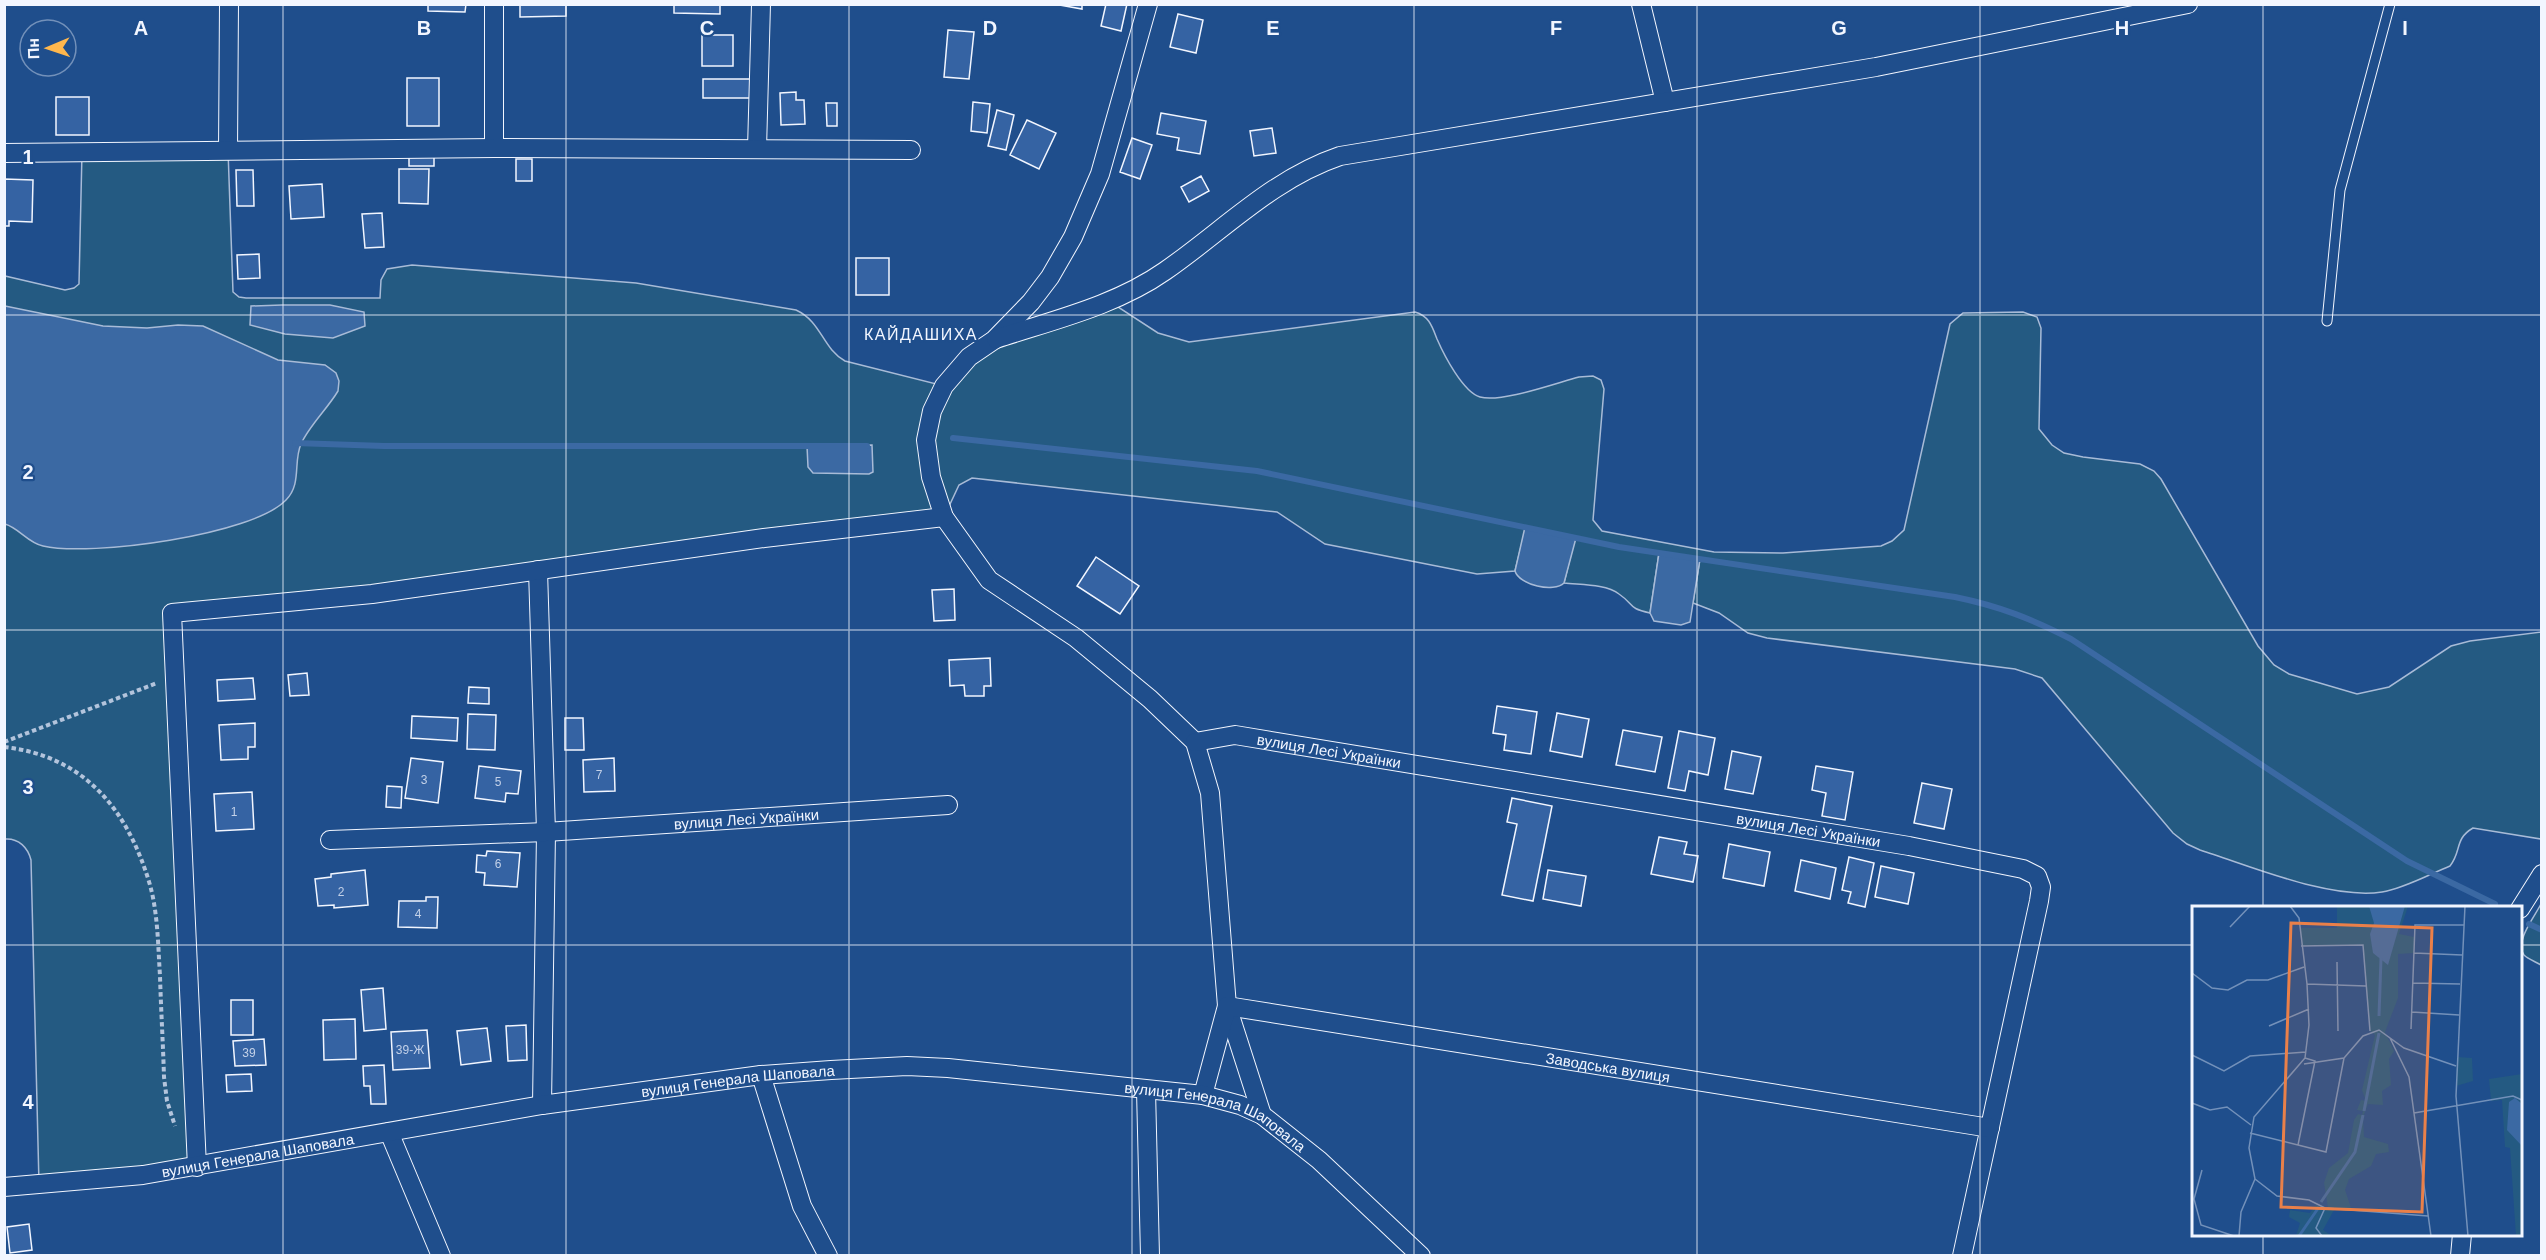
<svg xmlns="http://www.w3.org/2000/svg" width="2546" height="1260" font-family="Arial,sans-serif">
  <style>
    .green { fill: #245a82; stroke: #a8bbd7; stroke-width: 1.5 }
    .water { fill: #3b69a3; stroke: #a8bbd7; stroke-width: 1.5 }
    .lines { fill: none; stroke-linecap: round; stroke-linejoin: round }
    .stream { stroke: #3b69a3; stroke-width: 6 }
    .building { fill: #3563a3; stroke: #f2f6ff; stroke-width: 1.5 }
    .lane-casing { stroke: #f2f6ff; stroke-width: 11 }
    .street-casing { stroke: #f2f6ff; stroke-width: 20 }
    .path { stroke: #b3c4dc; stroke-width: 4; stroke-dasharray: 4.5 3; stroke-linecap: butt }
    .lane { stroke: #1f4e8c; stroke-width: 9 }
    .street { stroke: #1f4e8c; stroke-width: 18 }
    .grid { fill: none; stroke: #f2f6ff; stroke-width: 1.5; stroke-opacity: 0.55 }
    .labels { text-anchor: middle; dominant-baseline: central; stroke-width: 4.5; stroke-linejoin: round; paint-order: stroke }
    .number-label { font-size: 12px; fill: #c3d1e8 }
    .street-label { font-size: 15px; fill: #f2f6ff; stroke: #1f4e8c }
    .neighbourhood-label { font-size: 16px; letter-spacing: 1.5px; fill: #f2f6ff; stroke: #1f4e8c }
    .inset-river { fill: none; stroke: #3b69a3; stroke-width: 3 }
    .inset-road { fill: none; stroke: #7391ba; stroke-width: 1.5 }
    .view { fill: #ea8049; fill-opacity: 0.15; stroke: #ea8049; stroke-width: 3 }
    .inset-edge { fill: none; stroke: #f2f6ff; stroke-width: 3 }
    .grid-label { font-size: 20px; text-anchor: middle; font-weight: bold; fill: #f2f6ff; stroke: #1f4e8c; stroke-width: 4.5; stroke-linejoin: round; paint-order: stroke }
  </style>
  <rect width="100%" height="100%" fill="#1f4e8c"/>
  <path class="green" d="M228,150L233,292L239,297L246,298H380L381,280L387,269L412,265L636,283L796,310C822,322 822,348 845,361L944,386L969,357L1109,301L1158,333L1189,342L1415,312C1429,316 1432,326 1437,339C1444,355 1463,392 1480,397C1501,403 1556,383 1579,377L1593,376L1601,380L1604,389L1593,520L1602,531L1714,552L1783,553L1881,546L1892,541L1904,530L1950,324L1963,313L2023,312L2037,317L2041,328L2039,429L2052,445L2064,453L2083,457L2140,464L2154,471L2161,479L2258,646L2274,665L2289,674L2357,694L2389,687L2451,646L2470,641L2541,632V839L2473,828C2454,839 2462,851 2450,866C2430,874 2403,889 2382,892C2330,900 2251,866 2200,850L2187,844L2173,833L2042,678L2015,669L1767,638L1748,633L1719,613L1693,603L1700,559L1659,553L1650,613C1627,608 1635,605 1619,594C1606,584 1580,585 1564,583L1575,538L1526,527L1515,571L1477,574L1325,544L1277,512L972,478L959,485L944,517L172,613L197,1167L39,1184L31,860C28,848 19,838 5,839V276L65,290L74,288L79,284L82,152Z
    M2541,904L2542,965H2541C2536,962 2528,959 2524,955C2514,942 2535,916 2541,904Z"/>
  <path class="water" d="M282,305H330L364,312L365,326L333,338L285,334L250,325L251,306Z
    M5,306L103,326L147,328L178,325L203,326L278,360L325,365L336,373L339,381L338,391C328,408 309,426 301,444C293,462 302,484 286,500C253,535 90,557 43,546C28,543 19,528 5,524Z
    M872,445L873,472L869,474L813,473L808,467L807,446Z
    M1525,527L1576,538L1564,583C1554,593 1519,585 1515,571Z
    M1659,553L1700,559L1690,622L1681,625L1654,621L1650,613Z"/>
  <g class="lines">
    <path class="stream" d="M953,438L1257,471L1619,547L1955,597C1999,606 2032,619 2071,639L2407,861L2495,904
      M295,443L384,446H867
      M2529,924L2542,930"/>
  </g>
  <path class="building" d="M428,4H466L465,12L428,11Z
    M520,4H566V16L520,17Z
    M674,4H720V14L674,13Z
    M1054,4H1082V9Z
    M1106,4H1127L1121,31L1101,26Z
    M1178,14L1203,20L1196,53L1170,47Z
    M948,30L974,32L969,79L944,77Z
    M702,35H733V66H702Z
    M407,78H439V126H407Z
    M703,79H751V98H703Z
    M796,92V100H804L805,124L781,125L780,93Z
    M56,97H89V135H56Z
    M973,102L990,104L987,133L971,131Z
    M826,103H837V126H827Z
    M997,110L1014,115L1006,150L988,146Z
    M1161,113L1206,121L1200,154L1177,150L1179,138L1157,134Z
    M1027,120L1056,133L1039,169L1010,155Z
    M1272,128L1276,153L1254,156L1250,131Z
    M1132,138L1152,145L1140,179L1120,172Z
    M409,155H434V166H409Z
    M516,159H532V181H516Z
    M399,169H429L428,204L399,203Z
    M236,170H253L254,206H237Z
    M1201,176L1209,191L1189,202L1181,187Z
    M4,179L33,180L32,222L9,221V226H4Z
    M322,184L324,217L291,219L289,186Z
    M382,213L384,247L365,248L362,214Z
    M259,254L260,278L238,279L237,255Z
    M856,258H889V295H856Z
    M1096,557L1139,586L1120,614L1077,586Z
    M954,589L955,620L934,621L932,590Z
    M990,658L991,686H984V696H965L964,685L950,686L949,660Z
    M307,673L309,695L290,696L288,675Z
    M253,678L255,699L218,701L217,680Z
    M469,687L489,688V704L468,703Z
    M1497,706L1537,712L1531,754L1504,750L1506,735L1493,733Z
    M1557,713L1589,719L1582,757L1550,751Z
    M468,714L496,715L495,750L467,749Z
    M412,716L458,718L457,741L411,738Z
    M565,718H583L584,750H565Z
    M255,723V747H248V759L221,760L219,725Z
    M1623,730L1662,737L1655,772L1616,765Z
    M1679,731L1715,738L1708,775L1689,771L1685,791L1668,788Z
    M1732,751L1761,757L1753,794L1725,789Z
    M411,758L443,762L438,803L405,798Z
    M614,758L615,791L584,792L583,760Z
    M479,766L521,771L518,794L506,793L505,802L475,798Z
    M1816,766L1853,772L1845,820L1822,816L1826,793L1812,790Z
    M1922,783L1952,789L1944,829L1914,823Z
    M387,786L402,787L401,808L386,807Z
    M252,792L254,829L216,831L214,794Z
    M1512,798L1552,806L1533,901L1502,895L1517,824L1507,822Z
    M1659,837L1687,842L1684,854L1698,856L1693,882L1651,874Z
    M1729,844L1770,852L1764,886L1723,878Z
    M487,851L520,853L517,887L484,885L485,873L476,872L477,855L486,856Z
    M1849,857L1874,863L1865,907L1848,903L1851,892L1842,890Z
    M1801,860L1836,868L1830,899L1795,891Z
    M1881,866L1914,873L1908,904L1875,897Z
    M365,870L368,905L334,908V905L318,906L315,879L331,877V874Z
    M1548,870L1586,876L1581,906L1543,899Z
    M426,897H438L437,928L398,927L399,901H426Z
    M383,988L386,1029L364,1031L361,990Z
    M231,1000H253V1035H231Z
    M355,1019L356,1059L324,1060L323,1020Z
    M526,1025L527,1060L508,1061L506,1026Z
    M487,1028L491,1061L461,1065L457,1031Z
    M427,1030L430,1068L393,1070L391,1032Z
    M264,1039L266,1065L235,1066L233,1041Z
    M384,1065L386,1104H371L370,1086H364L363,1066Z
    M251,1074L252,1091L227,1092L226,1075Z
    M29,1224L32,1250L10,1253L7,1227Z"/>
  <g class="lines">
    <defs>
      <path id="lane" d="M2327,321L2340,190L2390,4"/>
      <g id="street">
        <path d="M494,4V148"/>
        <path d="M1148,4L1100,174L1073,237L1050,277L1031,302L994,340L969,357L944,386L932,411L926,440L931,477L944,517L989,580L1076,638L1150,699L1195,742L1210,793L1227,1006L1262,1115"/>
        <path d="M1641,4L1665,102"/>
        <path d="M757,149L761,4"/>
        <path d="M228,150L229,4"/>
        <path d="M4,153L494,148L911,150"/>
        <path d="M996,339C1053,320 1115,306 1165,271C1223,231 1272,179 1340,156L1876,67L2188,4"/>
        <path d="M538,570L546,832L542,1105"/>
        <path id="s1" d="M1195,742L1235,735L1909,846L2023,869L2037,876L2041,887L2039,901L1962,1256"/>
        <path id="s2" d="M330,840L546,832L948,805"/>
        <path d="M2520,909L2542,874"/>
        <path d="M761,1075L802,1206L828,1256"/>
        <path d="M1146,1090L1150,1256"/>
        <path id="s3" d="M1203,1095L1227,1006L1990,1128"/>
        <path d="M389,1132L441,1256"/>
        <path d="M197,1167L172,613L372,594L764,538L944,517"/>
        <path id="s4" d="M4,1187L143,1175L542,1105L761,1075L831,1070L907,1066L948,1068L1203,1095L1240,1105L1262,1115L1319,1160L1421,1256"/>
        <path d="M2460,1256L2462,1234"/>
      </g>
    </defs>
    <use href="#lane" class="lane-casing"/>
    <use href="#street" class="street-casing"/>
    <path class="path" d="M4,742L157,683
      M4,747C85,756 128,810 150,885C158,914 158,946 160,976C161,1010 163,1043 164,1077L167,1101L175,1126"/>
    <use href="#lane" class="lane"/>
    <use href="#street" class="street"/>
  </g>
  <path class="grid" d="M283,4V1256M566,4V1256M849,4V1256M1132,4V1256M1414,4V1256M1697,4V1256M1980,4V1256M2263,4V908M4,315H2542M4,630H2542M4,945H2194M2520,945H2542M2263,1234V1256"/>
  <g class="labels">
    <g class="number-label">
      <text x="599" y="775">7</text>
      <text x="424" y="780">3</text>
      <text x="498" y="782">5</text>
      <text x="234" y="812">1</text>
      <text x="498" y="864">6</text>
      <text x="341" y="892">2</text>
      <text x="418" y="914">4</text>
      <text x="410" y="1050">39-Ж</text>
      <text x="249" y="1053">39</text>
    </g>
    <g class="street-label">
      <text stroke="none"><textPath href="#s1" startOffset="136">вулиця Лесі Українки</textPath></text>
      <text stroke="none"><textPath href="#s2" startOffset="417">вулиця Лесі Українки</textPath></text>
      <text stroke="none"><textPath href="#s1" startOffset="622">вулиця Лесі Українки</textPath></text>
      <text stroke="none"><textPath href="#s3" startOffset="478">Заводська вулиця</textPath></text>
      <text stroke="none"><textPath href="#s4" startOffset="742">вулиця Генерала Шаповала</textPath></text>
      <text stroke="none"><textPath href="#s4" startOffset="1228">вулиця Генерала Шаповала</textPath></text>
      <text stroke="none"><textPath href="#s4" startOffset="256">вулиця Генерала Шаповала</textPath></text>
    </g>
    <g class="neighbourhood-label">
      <text x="921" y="334">КАЙДАШИХА</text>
    </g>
  </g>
  <g transform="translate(2192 906)">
    <rect width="330" height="330" fill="#1f4e8c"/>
    <path d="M145,0H216L207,28L222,31V47L206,48V92L193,126L202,145L197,153L199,179L190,185L191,199L176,198L171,211L172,231L196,238L197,246L184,248L179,260L157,273L153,284L160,305L142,304L131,324L140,330H104L108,317L97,311L98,304L118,307L124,299L136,302L132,277L137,262L156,247L162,214L166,208L170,209L171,205L165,204L169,194L174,195L170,184L183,129L178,125L171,39L109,40L108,22H145ZM265,151L280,152L281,175L264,180ZM330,168V330H324L318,242L313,241L310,194L299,195L297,173Z" fill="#245a82"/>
    <path d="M177,0H213L196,59L181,47L178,28L182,17ZM323,192L330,198V240L315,224L317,196Z" fill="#3b69a3"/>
    <path class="inset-river" d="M187,110L189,52M172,205L187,127M129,296L163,246L171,209M107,330L127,301"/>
    <path class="inset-road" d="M273,0L264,190L276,330M38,21L58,0M109,40L171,39L178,125M222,47L270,49M145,56L146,125M0,67L20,82L36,84L55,74H76L112,61M221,77L268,78M115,78L174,80M220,106L267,109M77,120L117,103M219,123L223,19H272M198,132L217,171L239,330M0,149L32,165L58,150L114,146M112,158L152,152L171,130L187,124L212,142L264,160M0,197L18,204L35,201L59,219M222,207L321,190L330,194M58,227L134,246L152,152M106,239L123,155L113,152M10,264L2,293L9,319L42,330M63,273L85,290L117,294L133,302L236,310M47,330L49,306L63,273L57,242L62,211L113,152L117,119L115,78L107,12L98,0M130,330L124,322L133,302"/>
    <path class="view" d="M99,17L240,22L230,306L89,301Z"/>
    <rect width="330" height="330" class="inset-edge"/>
  </g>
  <g class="grid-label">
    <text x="141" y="35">A</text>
    <text x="424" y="35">B</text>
    <text x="707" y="35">C</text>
    <text x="990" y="35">D</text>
    <text x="1273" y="35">E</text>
    <text x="1556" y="35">F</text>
    <text x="1839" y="35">G</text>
    <text x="2122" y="35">H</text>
    <text x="2405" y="35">I</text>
    <text x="28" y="164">1</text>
    <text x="28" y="479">2</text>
    <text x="28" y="794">3</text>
    <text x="28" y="1109">4</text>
  </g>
  <rect width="2546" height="1260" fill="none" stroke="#f2f6ff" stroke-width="12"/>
  <g transform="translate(48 48) rotate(268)"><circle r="28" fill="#1f4e8c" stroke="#7391ba" stroke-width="1.5"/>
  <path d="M0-4.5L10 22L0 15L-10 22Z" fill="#ffb74d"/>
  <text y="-9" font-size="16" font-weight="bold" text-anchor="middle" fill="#f2f6ff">Пн</text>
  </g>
</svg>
